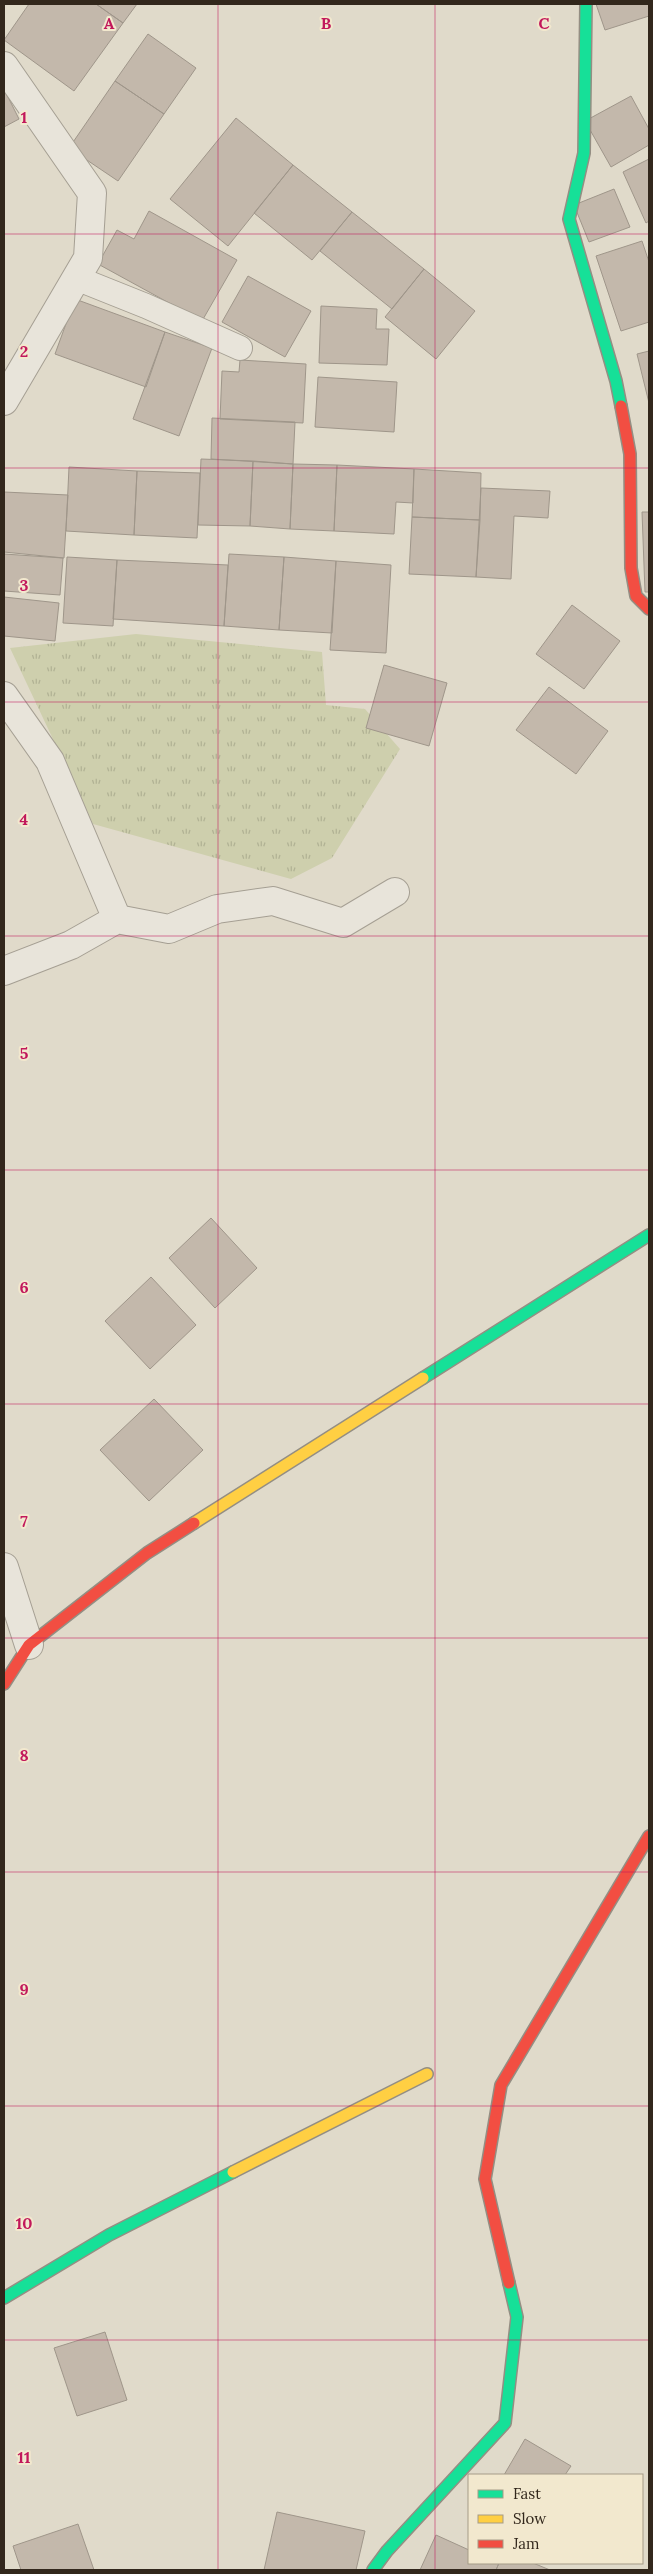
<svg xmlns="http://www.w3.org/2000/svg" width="653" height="2574" font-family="Lora,serif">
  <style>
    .grass { fill: url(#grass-tufts) }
    .building { fill: #c3b8ab; stroke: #9f968a }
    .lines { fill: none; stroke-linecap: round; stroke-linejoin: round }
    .lane-casing { stroke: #a59f93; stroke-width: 26 }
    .street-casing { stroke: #a59f93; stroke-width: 30 }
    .fast-casing { stroke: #948e83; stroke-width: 14 }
    .slow-casing { stroke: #948e83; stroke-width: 14 }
    .jam-casing { stroke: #948e83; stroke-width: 14 }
    .lane { stroke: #e8e4da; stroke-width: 24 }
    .street { stroke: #e8e4da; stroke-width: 28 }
    .fast { stroke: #16e098; stroke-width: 11 }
    .slow { stroke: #ffcf43; stroke-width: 11 }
    .jam { stroke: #f24e42; stroke-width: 11 }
    .grid { fill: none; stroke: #c2185b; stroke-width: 1; stroke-opacity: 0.55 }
    .grid-label { font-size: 16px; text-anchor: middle; font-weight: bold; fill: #c2185b; stroke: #f2e8ce; stroke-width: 4; stroke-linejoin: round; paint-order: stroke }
  </style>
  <defs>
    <pattern id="grass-tufts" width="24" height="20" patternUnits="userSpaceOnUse" patternTransform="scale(1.25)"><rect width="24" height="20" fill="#cecfad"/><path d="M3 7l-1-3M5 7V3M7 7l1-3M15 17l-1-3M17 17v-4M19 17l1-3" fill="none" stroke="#b1b294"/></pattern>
  </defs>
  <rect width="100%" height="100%" fill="#e0daca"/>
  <path class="grass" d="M136,634L322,652L326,705L365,709L400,749L332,858L291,879L93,824L10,648Z"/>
  <path class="building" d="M29,4H96L123,23L74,91L4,40Z
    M96,4H137L123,23Z
    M596,4H649V16L605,30Z
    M148,34L196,68L164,114L115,81Z
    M115,81L164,114L118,181L69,148Z
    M4,89L19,119L4,127Z
    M631,96L649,129V145L611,167L585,121Z
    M236,118L293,165L228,246L170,199Z
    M649,159V221L646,223L623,172Z
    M293,165L352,212L312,260L254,213Z
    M614,189L630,227L589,242L574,205Z
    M149,211L237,260L202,321L98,264L117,230L134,239Z
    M352,212L424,269L392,309L320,251Z
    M642,241L649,262V322L621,331L596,256Z
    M424,269L475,311L436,359L385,317Z
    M248,276L311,311L285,357L222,322Z
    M75,299L165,332L146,387L55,354Z
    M321,306L377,309L376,329H389L387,365L319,363Z
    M165,332L212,348L179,436L133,419Z
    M649,351V403L637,354Z
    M240,360L306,364L303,423L220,419L222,371L239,372Z
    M318,377L397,382L394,432L315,427Z
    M212,418L295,422L293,464L211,459Z
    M201,459L253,461L250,526L198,525Z
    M253,461L293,464L290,529L250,526Z
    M293,464L337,465L334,531L290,529Z
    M337,465L414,469L413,503L396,502L394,534L334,531Z
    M69,467L137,471L134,535L66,531Z
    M414,469L481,473L480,520L412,517Z
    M137,471L200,473L197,538L134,535Z
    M481,488L550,491L548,518L514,516L511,579L476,577Z
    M4,492L68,495L64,558L4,552Z
    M642,512H649V592H645Z
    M412,517L480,520L476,577L409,574Z
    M4,554L63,558L60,595L4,591Z
    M229,554L284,557L279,630L224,626Z
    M67,557L117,560L113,626L63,623Z
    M284,557L336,561L332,633L279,630Z
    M117,560L228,565L224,626L113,619Z
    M336,561L391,565L386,653L330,650Z
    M4,597L59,603L55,641L4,636Z
    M572,605L620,641L584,689L536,654Z
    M384,665L447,683L429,746L366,728Z
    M549,687L608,731L576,774L516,730Z
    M211,1218L257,1268L215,1308L169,1258Z
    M151,1277L196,1325L150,1369L105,1321Z
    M154,1399L203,1450L149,1501L100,1450Z
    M105,2332L127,2400L77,2416L54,2348Z
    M525,2439L571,2466L565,2475H504Z
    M277,2512L365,2531L356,2570H264Z
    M78,2524L94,2570H21L13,2546Z
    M436,2535L469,2550V2563H499L496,2570H420Z
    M499,2563H533L550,2570H496Z"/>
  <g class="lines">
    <defs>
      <path id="lane" d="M76,278L146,306L240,348"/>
      <path id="street" d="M4,66L92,193L88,258L4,401
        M4,696L50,761L117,919
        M4,971L71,945L117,919L169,929L217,909L273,901L343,923L395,892
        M4,1567L29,1645"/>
      <path id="fast" d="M586,4L584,153L569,219L616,381L621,406
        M423,1378L649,1235
        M4,2298L109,2235L233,2172
        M373,2570L387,2551L505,2423L517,2317L509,2283"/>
      <path id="slow" d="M194,1523L423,1378
        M233,2172L427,2074"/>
      <path id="jam" d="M621,406L630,454L631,568L636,596L649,609
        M4,1684L29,1645L147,1553L194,1523
        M509,2283L485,2179L501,2085L649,1836"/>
    </defs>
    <use href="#lane" class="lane-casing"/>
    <use href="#street" class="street-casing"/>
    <use href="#fast" class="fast-casing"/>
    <use href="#slow" class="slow-casing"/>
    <use href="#jam" class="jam-casing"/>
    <use href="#lane" class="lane"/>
    <use href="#street" class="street"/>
    <use href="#fast" class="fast"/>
    <use href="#slow" class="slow"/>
    <use href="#jam" class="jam"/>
  </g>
  <path class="grid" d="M218,4V2570M435,4V2570M4,234H649M4,468H649M4,702H649M4,936H649M4,1170H649M4,1404H649M4,1638H649M4,1872H649M4,2106H649M4,2340H649"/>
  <g class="grid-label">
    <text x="109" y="29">A</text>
    <text x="326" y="29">B</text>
    <text x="544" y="29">C</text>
    <text x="24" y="123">1</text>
    <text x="24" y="357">2</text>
    <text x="24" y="591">3</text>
    <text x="24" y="825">4</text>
    <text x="24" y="1059">5</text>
    <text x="24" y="1293">6</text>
    <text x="24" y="1527">7</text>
    <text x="24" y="1761">8</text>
    <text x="24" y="1995">9</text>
    <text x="24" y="2229">10</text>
    <text x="24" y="2463">11</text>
  </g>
  <rect width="653" height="2574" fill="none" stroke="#32271c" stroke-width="10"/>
  <rect x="468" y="2474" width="175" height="90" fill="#f2e8ce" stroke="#a59b87"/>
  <rect x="478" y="2490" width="25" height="8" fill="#16e098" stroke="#a59b87"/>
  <text x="513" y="2499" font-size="15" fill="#32271c">Fast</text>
  <rect x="478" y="2515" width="25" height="8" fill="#ffcf43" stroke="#a59b87"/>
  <text x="513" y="2524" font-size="15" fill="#32271c">Slow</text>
  <rect x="478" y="2540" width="25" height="8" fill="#f24e42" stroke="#a59b87"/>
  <text x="513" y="2549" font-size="15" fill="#32271c">Jam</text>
</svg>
